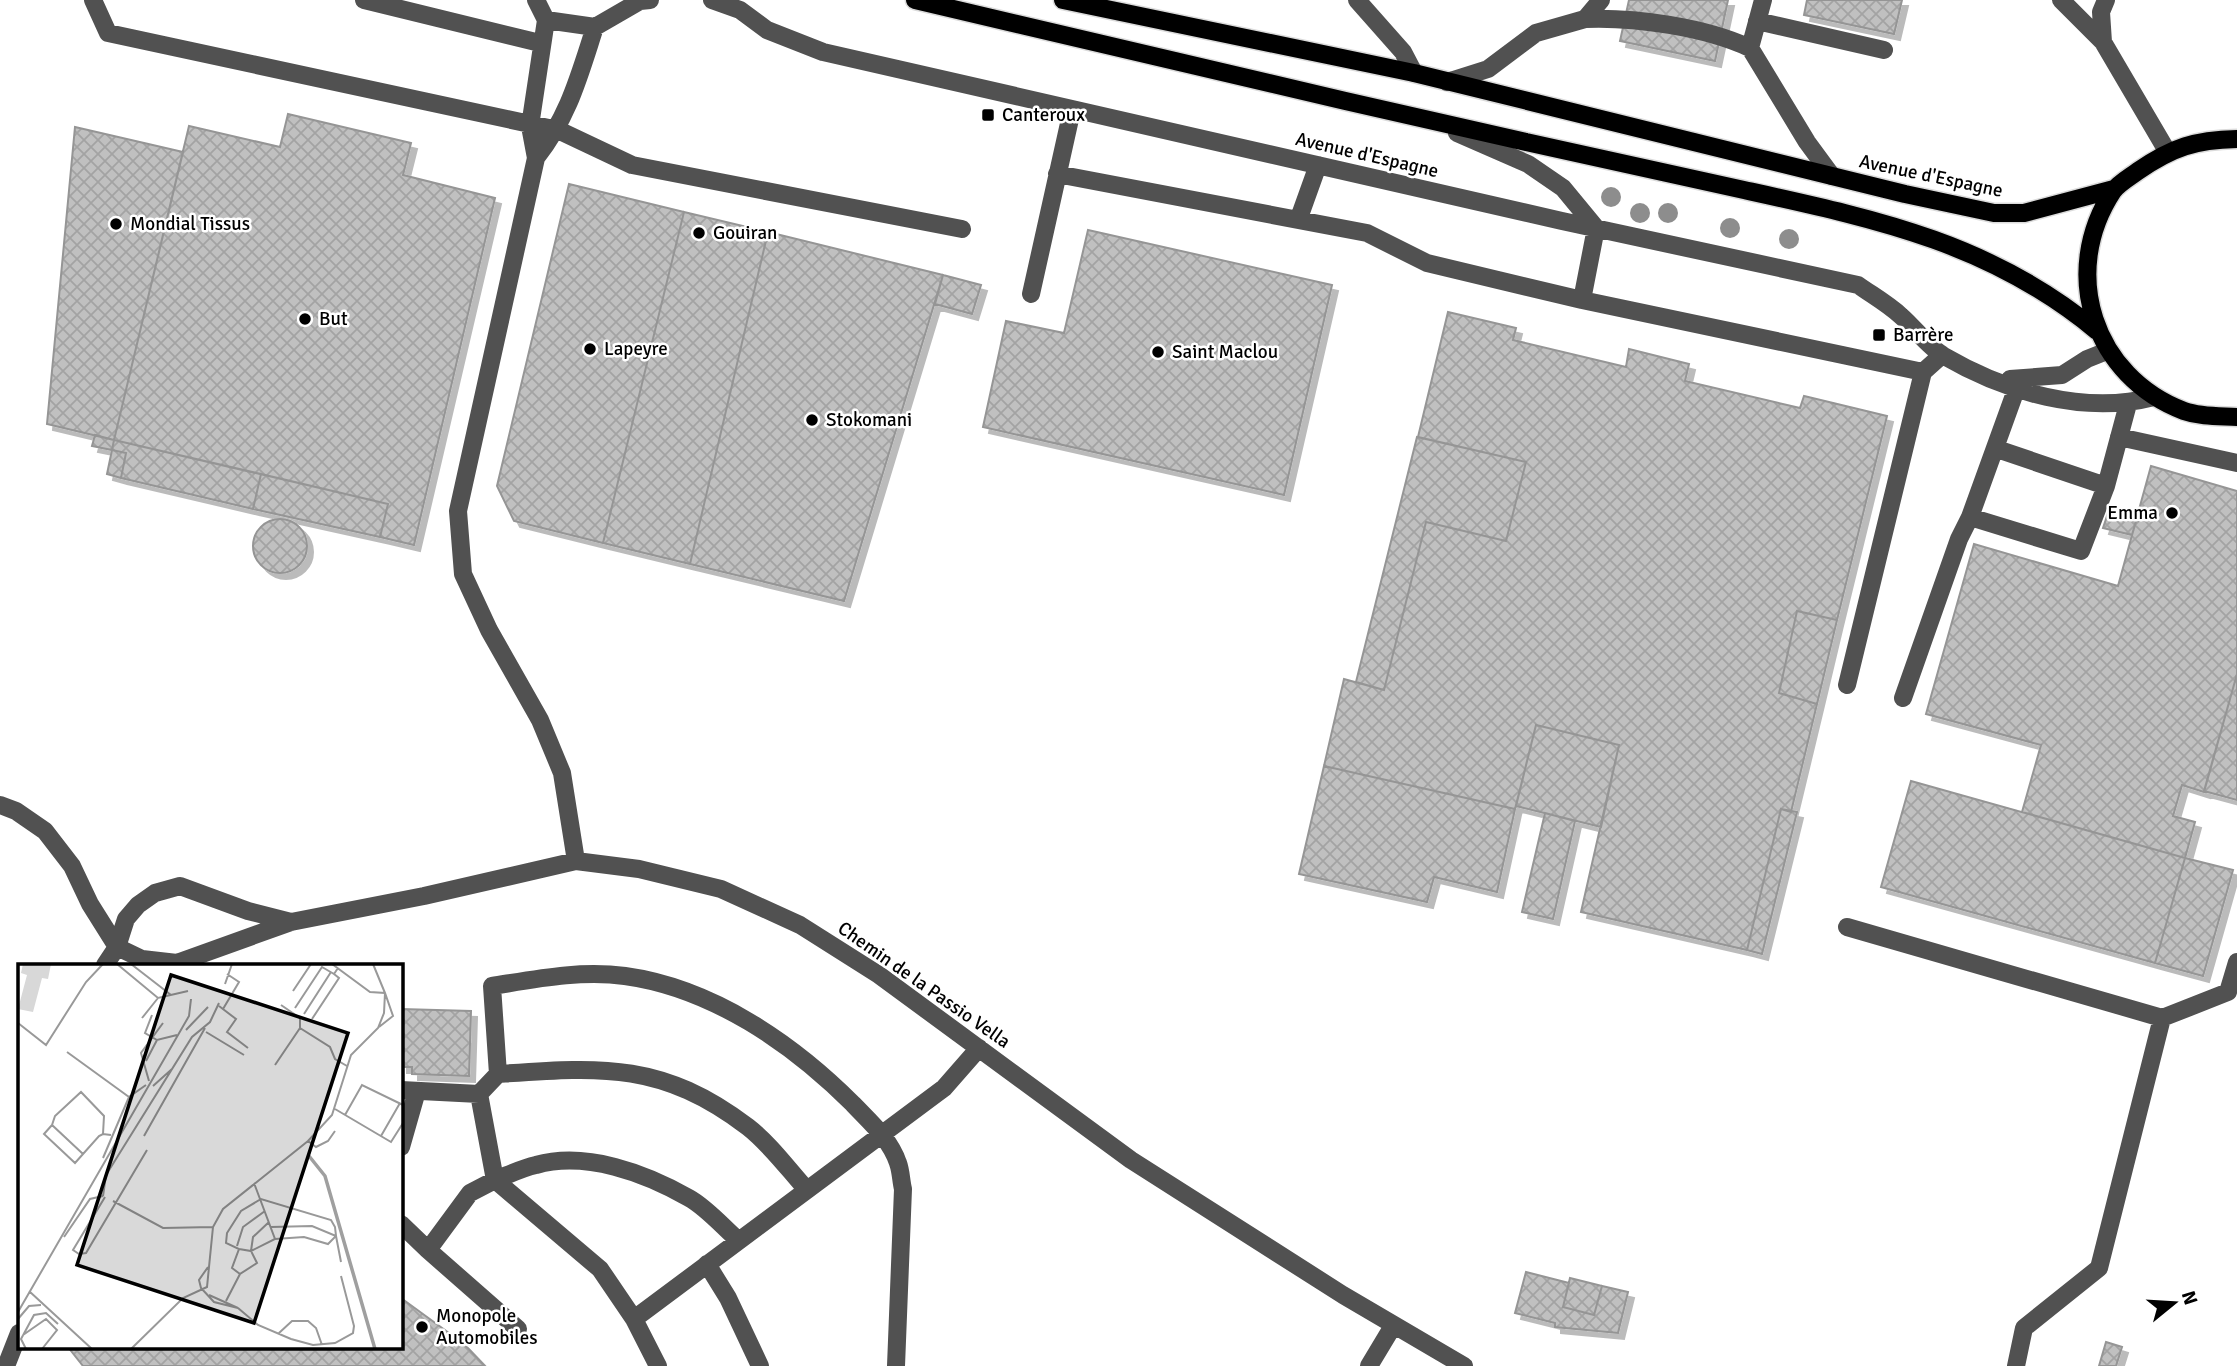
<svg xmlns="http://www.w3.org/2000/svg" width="2237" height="1366" font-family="Signika,sans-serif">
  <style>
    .building { fill: url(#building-cross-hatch); stroke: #959595; stroke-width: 2; filter: url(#shadow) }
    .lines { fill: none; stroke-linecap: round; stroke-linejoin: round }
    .major-casing { stroke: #dbdbdb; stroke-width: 21 }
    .minor { stroke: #515151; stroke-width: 18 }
    .major { stroke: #000; stroke-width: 18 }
    .tree { fill: #8d8d8d }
    .poi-dot { fill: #000; stroke: #fff; stroke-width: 2.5 }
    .labels { text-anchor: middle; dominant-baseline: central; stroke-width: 5; stroke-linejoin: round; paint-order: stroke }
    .poi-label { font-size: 19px; fill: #000; stroke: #fff; text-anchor: start }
    .street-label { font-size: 19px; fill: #000; stroke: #fff }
    .inset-river { fill: none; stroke: #9f9f9f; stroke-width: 3.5 }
    .inset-road { fill: none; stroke: #999; stroke-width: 2 }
    .view { fill: #000; fill-opacity: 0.15; stroke: #000; stroke-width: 3.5 }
    .inset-edge { fill: none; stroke: #000; stroke-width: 3.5 }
  </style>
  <defs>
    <pattern id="building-cross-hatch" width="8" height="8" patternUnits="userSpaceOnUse" patternTransform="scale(1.75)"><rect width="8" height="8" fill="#c0c0c0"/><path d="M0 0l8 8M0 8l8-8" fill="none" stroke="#a3a3a3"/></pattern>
    <filter id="shadow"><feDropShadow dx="6" dy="6" stdDeviation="0" flood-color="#0004"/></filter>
  </defs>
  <rect width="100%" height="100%" fill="#fff"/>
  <path class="building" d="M1629,0H1728L1715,61L1620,41Z
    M1807,0H1902L1894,34L1804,15Z
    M288,114L411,143L403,175L495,198L414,545L380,537L388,504L114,440L189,126L280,147Z
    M75,127L183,152L114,440L47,424Z
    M569,184L684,212L603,543L514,521L497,486Z
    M684,212L768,232L690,564L603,543Z
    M1088,230L1332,285L1284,495L983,427L1006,321L1064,333Z
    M768,232L943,275L844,601L690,564Z
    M943,275L981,285L972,314L935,304Z
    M1448,312L1516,328L1513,340L1626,367L1629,349L1689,364L1685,381L1800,408L1804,396L1887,416L1837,620L1797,611L1779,693L1817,704L1791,812L1781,809L1747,950L1581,912L1619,745L1536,725L1515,809L1324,766L1344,679L1384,690L1426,522L1506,541L1526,462L1418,437Z
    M95,435L114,440L112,450L92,446Z
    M1417,437L1526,462L1506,541L1426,522L1384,690L1356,682Z
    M114,440L261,474L253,509L121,478L126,453L112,450Z
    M112,450L126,453L121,478L107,474Z
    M2151,466L2237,491V674L2204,792L2182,785L2173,816L2195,822L2185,858L2022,812L2041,745L1926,714L1974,544L2118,586Z
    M261,474L388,504L380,537L253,509Z
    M2110,507L2138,515L2132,535L2103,528Z
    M253 546a27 27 0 1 1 54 0a27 27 0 1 1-54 0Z
    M1797,611L1837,620L1817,704L1779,693Z
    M2237,674V800L2204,791Z
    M1536,725L1619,745L1601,827L1516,806Z
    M1324,766L1515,809L1497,892L1434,877L1427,902L1299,874Z
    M1911,781L2185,858L2155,963L1881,887Z
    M1781,809L1797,812L1762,954L1747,950Z
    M1545,813L1575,821L1553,919L1522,912Z
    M2185,858L2233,870L2203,976L2155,963Z
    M401,1009L471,1011L469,1076L412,1074V1067H401Z
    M1526,1272L1569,1283L1563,1307L1594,1315L1602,1286L1628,1292L1618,1333L1555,1327V1323L1515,1313Z
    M1570,1278L1602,1286L1594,1315L1563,1307Z
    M401,1298L464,1344L485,1366H83L68,1347H401Z
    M2106,1342L2122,1347L2116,1366H2099Z"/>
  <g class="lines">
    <defs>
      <path id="major" d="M915,0C1118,49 1322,96 1526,142C1599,158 1672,174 1744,190C1876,219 1991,243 2097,331
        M1063,0L1414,73L1905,194L1994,213H2024L2114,189
        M2237,139C2195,140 2173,147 2138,171C2130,177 2119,183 2113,191C2059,273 2094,377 2184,411C2201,417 2219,416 2237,417"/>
    </defs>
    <use href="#major" class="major-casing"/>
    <path class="minor" d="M93,0L108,33L558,130L632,165L962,229
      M364,0L540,43
      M536,0L546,20
      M712,0L740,10L767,30L823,52L1562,221L1858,285C1872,295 1888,304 1901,316C1915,328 1928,347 1944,356C2006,392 2084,415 2154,397
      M1357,0L1403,52L1414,73
      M1763,0L1750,48L1807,142L1832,176
      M2061,0L2103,42L2167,151
      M1585,19C1635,17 1705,27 1750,48
      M546,20L530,126L536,158L458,511L463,574L489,630L540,720L562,773L576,861
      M546,20L595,27L640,1L650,0
      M1757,21L1884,50
      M2103,42L2101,12L2106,0
      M1447,82L1488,69L1536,33L1585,19L1601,0
      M1457,133L1528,164L1563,188L1596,228L1582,300
      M536,158C569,116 579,76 595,27
      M1057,174L1367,233L1427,263L1582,300L1923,372L1942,355
      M1299,218L1318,165
      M1031,294L1072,110
      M2010,379L2062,375L2087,359L2107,351
      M2119,437L2237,463
      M1997,449L2106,486
      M1970,517L2017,387
      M1847,685L1923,372
      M1903,698L1959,539L1970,517L2081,551L2106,486L2128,404
      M0,805L16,811L45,831L72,866L90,904L117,947L142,959L177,963L291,922L424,896L576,861L639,869L721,889L800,925L879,975L1131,1160L1343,1295L1464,1366
      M1847,927L2162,1018
      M105,965L117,947L126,919L138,905L155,893L180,886L248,911L291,922
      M498,1074C600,1067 661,1061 748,1127C770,1144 788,1169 807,1190
      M401,1090L479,1094L498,1074L492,986C536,979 580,970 625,976C712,988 792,1043 853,1104C870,1122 890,1139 898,1163C901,1171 901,1181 903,1189L896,1366
      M479,1094L495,1180C508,1175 522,1168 536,1165C586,1151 645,1173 689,1198C707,1208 723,1227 738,1240
      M401,1147L417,1091
      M401,1224L428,1250L470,1193L495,1180L600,1269L634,1319L944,1088L979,1048
      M428,1250L518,1329
      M707,1264L728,1298L760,1366
      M634,1319L658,1366
      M6,1366L19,1333
      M1369,1366L1393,1326
      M2016,1366L2024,1328L2099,1268L2162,1018L2228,992L2237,962"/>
    <use href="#major" class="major"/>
  </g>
  <g class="tree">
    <circle cx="1611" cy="197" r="10"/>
    <circle cx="1640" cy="213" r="10"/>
    <circle cx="1668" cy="213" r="10"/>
    <circle cx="1730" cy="228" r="10"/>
    <circle cx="1789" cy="239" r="10"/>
  </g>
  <g class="poi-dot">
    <rect x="981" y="108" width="14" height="14" rx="3.5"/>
    <circle cx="116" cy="224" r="7"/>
    <circle cx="699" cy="233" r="7"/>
    <circle cx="305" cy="319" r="7"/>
    <rect x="1872" y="328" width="14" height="14" rx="3.5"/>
    <circle cx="590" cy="349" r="7"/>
    <circle cx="1158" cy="352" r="7"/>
    <circle cx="812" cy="420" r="7"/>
    <circle cx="2172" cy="513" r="7"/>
    <circle cx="422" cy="1327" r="7"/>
  </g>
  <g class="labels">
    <g class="poi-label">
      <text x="1002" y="115">Canteroux</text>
      <text x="130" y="224">Mondial Tissus</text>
      <text x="713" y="233">Gouiran</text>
      <text x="319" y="319">But</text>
      <text x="1893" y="335">Barrère</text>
      <text x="604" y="349">Lapeyre</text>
      <text x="1172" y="352">Saint Maclou</text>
      <text x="826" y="420">Stokomani</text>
      <text x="2158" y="513" text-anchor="end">Emma</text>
      <text x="436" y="1316">Monopole<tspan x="436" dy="22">Automobiles</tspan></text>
    </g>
    <g class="street-label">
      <text transform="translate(1367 155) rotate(13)">Avenue d'Espagne</text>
      <text transform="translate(1931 176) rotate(12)">Avenue d'Espagne</text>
      <text transform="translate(924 985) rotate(35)">Chemin de la Passio Vella</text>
    </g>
  </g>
  <g transform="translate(18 964)">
    <rect width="385" height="385" fill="#fff"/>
    <path d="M5,0H33L30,15L24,14L15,48L0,45L9,11L3,9Z" fill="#d8d8d8"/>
    <path class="inset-river" d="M291,192L307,212L357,385"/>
    <path class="inset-road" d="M99,0L140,34L170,27M113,0L153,31M314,0L352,28L367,29L375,52L361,63M207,20L214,0M275,27L293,0M263,41L282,54V64L312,83L317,95L329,102M201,42L218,55L209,68L230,84M277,44L304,3L316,10L320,4M205,45L221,18L209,10M286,50L313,8M134,51L127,69L139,76L159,71M124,54L140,34M294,55L321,14L316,10M0,59L28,81L68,18L85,0M168,66L190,43M188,68L226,91M49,88L111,133M128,97L139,76M257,101L282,64M131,117L123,89L145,59M135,122L154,105M317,145L373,178L385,159M327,151L344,121L385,141M34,161L37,152L63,128L86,152L85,170M126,172L187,64M363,172L382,139M290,177L298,183L310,177L317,167M65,190L34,161L26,170L57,199L81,172L85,170L93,171M85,194L111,133L128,121M85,232L88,211L174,73L192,58L201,39M87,233L55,286L61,290L68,289L129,186M95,237L145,264L195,263M253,263L294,262L318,272L323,298M46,273L72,235L85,232M219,282L225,263L247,247M221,285L233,287L235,273L251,258M190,303L181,316L183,324L196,338L220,344L191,331M222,310L214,304L221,285L208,279L209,269L223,247L243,235L313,256L317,263L318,272L310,280L286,273L257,275M11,327L74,385M208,337L222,310L239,299L233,287L257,275L236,219M220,344L240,361L273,375L295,381L317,379L335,369L336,362L323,312M0,348L171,52L173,35M0,355L11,342L23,341M261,369L274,357H290L298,364L304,381M5,371L28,355L39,366L24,385M8,385L3,375L16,351L28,349L40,360M113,385L165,334L189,323L195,263L205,245L290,177L314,151L333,91L360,64L366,49L367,29L355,0"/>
    <path class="view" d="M153,11L330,69L236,359L59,301Z"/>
    <rect width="385" height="385" class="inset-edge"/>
  </g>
  <g transform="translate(2174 1303) rotate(72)" stroke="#ffffff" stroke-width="5" paint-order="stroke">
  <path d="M0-5L12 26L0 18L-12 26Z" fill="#000000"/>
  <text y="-10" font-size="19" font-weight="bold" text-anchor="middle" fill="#000000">N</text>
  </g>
</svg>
